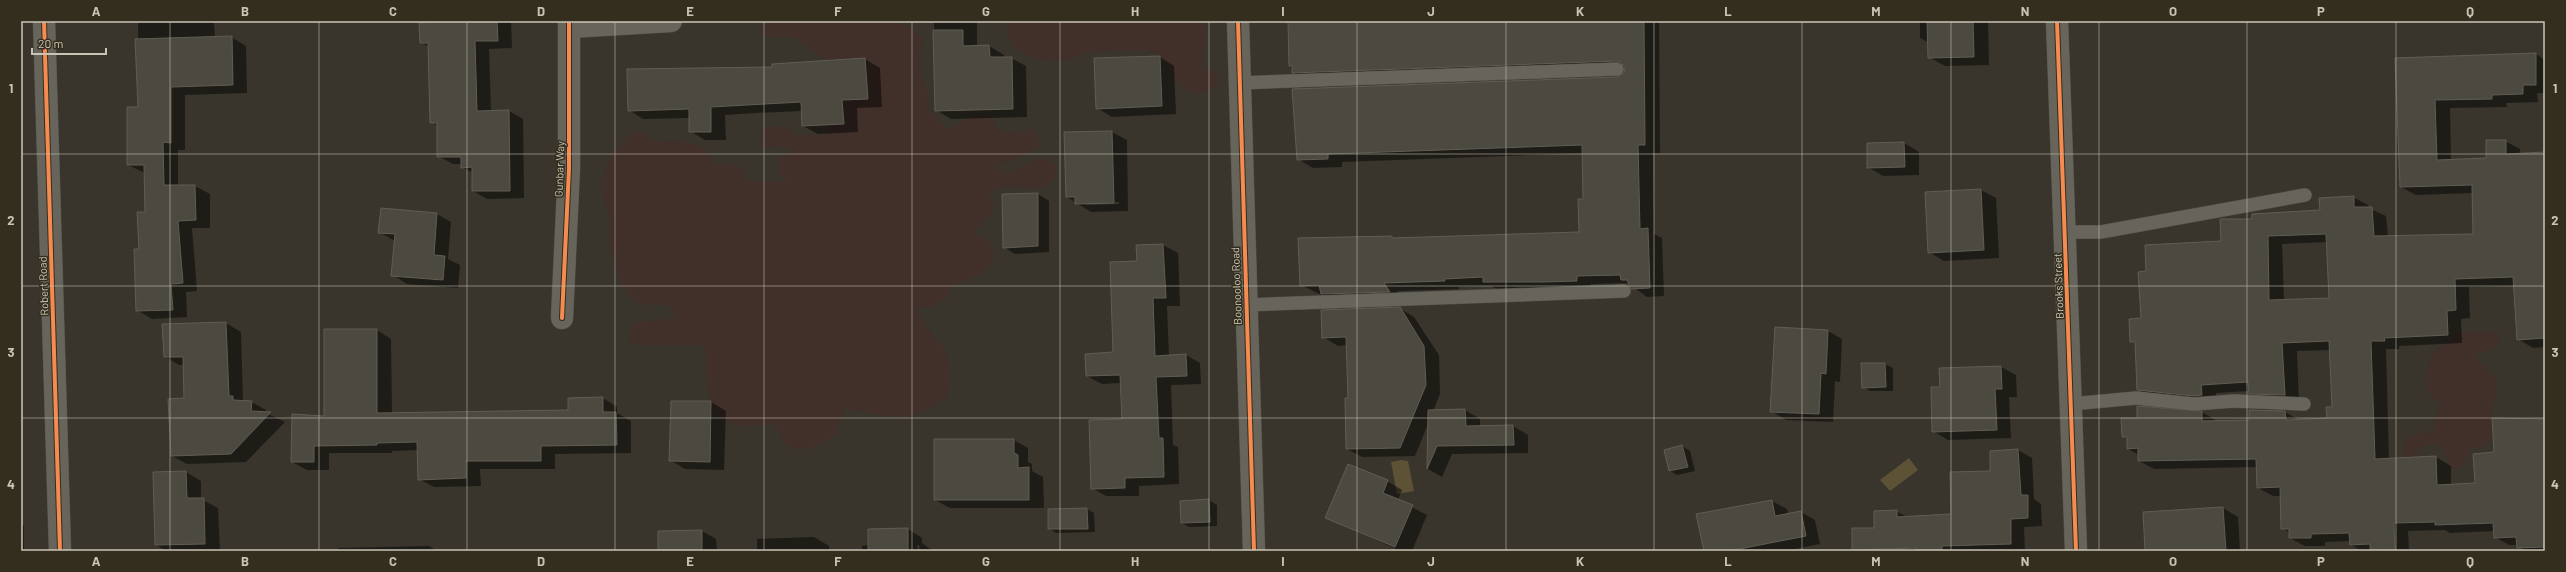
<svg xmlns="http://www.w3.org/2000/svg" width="2566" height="572" font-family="Barlow,sans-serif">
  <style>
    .green { fill: #41302a }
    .water { fill: #5d5236 }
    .shadow { fill: #0007; fill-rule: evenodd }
    .building { fill: #4c4941; stroke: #615d53; fill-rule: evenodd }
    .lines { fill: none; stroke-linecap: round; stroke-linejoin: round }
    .service-casing { stroke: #53504a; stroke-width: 14 }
    .minor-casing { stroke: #53504a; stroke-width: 23 }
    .tertiary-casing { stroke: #53504a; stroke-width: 23 }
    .service { stroke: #67645c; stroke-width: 13 }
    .minor { stroke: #67645c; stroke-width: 22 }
    .tertiary { stroke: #67645c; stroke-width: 22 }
    .cycleway-casing { stroke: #342e1e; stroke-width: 6 }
    .cycleway { stroke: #f68b52; stroke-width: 4 }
    .grid { fill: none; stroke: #c9c5b6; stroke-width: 1; stroke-opacity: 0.55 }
    .labels { text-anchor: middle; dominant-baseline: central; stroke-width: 3; stroke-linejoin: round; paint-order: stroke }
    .street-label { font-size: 11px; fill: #c9c5b6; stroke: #342e1e }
    .neatline { fill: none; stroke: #c9c5b6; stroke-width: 1.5 }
    .grid-label { font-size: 13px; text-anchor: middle; font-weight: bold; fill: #c9c5b6 }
  </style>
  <rect width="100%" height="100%" fill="#39352c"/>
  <path class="green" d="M769,21H903L923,39L919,69L928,95L929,109L948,130C960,123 978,108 991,119C996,124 997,131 1005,132C1012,134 1025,130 1033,129L1040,144L1031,152L993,168L1008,174L1037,159L1049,158L1057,167L1056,176L1048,186L1037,188L1000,187L988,192L994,202L992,214L973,232L986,238L994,247L993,262C980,276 971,281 952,284C947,303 933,308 915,308C938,350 956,342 947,398C908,427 887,415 844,408L836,434C824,443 796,459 784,442C780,437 778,430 776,424C765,425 752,427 741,426C707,421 704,378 706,352L700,345L651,346L630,343L629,334L634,323C650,319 663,323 677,315L669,306L638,303L629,296L620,281L610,247L609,215L600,184L612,154L631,133L640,130L655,142L678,140L704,147L715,164L731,163L742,168L749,181H788L779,172L777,158L786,157L789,148L777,146L766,148L760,142L763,128C776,125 787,123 797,135H824L835,108L850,95L838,68L814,52L801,41L793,37H767L761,32L762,25Z
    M1008,21H1206L1202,67L1217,73L1219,80L1216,88C1210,89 1201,94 1196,93C1169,91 1177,51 1138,50C1121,50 1100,51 1083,54C1076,56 1070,60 1063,60C1038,63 1002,53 1008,21Z
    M2488,332L2497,333L2499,340L2496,347L2475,354C2478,366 2494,369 2496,383C2498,393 2494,401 2492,410C2488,426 2501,450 2471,447C2467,459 2465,467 2451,469L2445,453L2438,444L2421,447L2415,457H2408L2402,451L2408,436L2435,430L2434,421L2441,404C2434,399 2425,392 2425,383C2425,364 2436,346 2452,337C2463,331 2475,332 2488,332Z"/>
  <path class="water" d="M1909,458L1918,470L1890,491L1880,480Z
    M1401,460L1408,461L1414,491L1397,494L1391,462Z"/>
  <path class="shadow" d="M138,21H214L215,38L231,37L246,46L247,93L185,95V150H178V186H195L210,194V228H192L197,291L186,292L187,317L152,319L137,310L140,250L147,213L145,173L128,165L139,108Z
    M441,21H511L512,48L489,49L491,111H509L523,119L524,198L487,199L473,191V173L462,167V164H453L438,156V126L431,122L429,47L421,42L441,24Z
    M934,21H977V47L989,46L1004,55V58H1011L1026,66L1027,117L951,119L936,110Z
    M1289,21H1659L1660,153H1653L1654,234L1662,238L1664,296L1647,297L1628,283L1591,284V289L1499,290L1491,286L1459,287V289L1398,291L1403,300L1336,302L1301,285L1392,237L1395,239L1580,233L1584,200L1583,153L1342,162V167L1313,168L1298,159L1618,78L1625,74L1626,69L1308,81L1293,72L1290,66Z
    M1920,21H1988L1989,65L1945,66L1929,57V43L1920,38Z
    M2536,54L2545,60V93H2537L2538,102L2506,103L2507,107L2450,108L2451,160L2487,159L2505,141L2520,149V154L2545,153V347L2533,348L2518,339L2515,286L2469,287L2470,318L2461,319L2462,343L2399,346V349H2386L2389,459L2436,457L2451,466V485L2476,484L2495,453L2493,419L2545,420V551H2524L2518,545H2509L2495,537V531L2450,533L2445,530L2408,531L2409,551H2362L2351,545V541L2325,542V546H2305L2290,538V533L2282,528L2281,496H2273L2258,488L2257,467L2154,469L2139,461V455L2128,449V439L2123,436L2202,412L2217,421H2250L2285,412L2299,420L2328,419L2333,408L2330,350L2297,351L2299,403L2264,402L2250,393L2249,391L2216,393V403L2152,398L2138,389L2136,344L2131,341L2142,319L2147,272L2222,242L2253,220L2321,211L2353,197L2368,205V208L2386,216L2388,237L2474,235L2473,193L2416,195L2401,187L2396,59ZM2328,242L2330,299L2284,300L2282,244Z
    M1160,57L1174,66L1176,114L1112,117L1097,108Z
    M865,59L880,68L882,107L857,108L858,132L818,134L803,126L802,111L755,113L725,115L726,140H705L690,131V118L643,119L629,110L773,68V65Z
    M1112,132L1127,140L1128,211L1091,212L1067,197ZM1119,202V204L1087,205L1084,203Z
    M1904,143L1919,152V175L1883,176L1868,167V144Z
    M1981,190L1996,198L1999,258L1944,261L1929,252L1926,193Z
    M1038,194L1049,201V252L1015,254L1004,247Z
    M437,214L451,222L448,259L460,265L458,288L407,284L393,275L395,241L379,232Z
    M1163,245L1178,253L1180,306H1167L1169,356L1186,355L1200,363L1201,384L1171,385L1173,445L1178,447L1179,484L1139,486V496H1106L1092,488L1123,420L1121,383L1102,384L1087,376L1114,353L1138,262L1137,246Z
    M1399,308L1414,317L1439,355L1440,394L1433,411L1465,410L1480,419V427L1513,426L1528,435V453L1452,454L1442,477L1428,469V424L1415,456L1362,457L1347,449L1349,399L1347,345L1338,346L1323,337Z
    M226,323L241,332L243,401L252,402L266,410V413L285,422L246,462L187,464L172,456L185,399L184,365H179L164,356L163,325Z
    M377,330L391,339L392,414L569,411L603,398L617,407V413L631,421V453L555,454V469H480L481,486L434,487L419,479L418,450L392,451V453H329V470H307L292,462L325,417Z
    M1828,331L1842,339L1840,382L1835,381L1833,422L1786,420L1771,411Z
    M1862,364H1885L1893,368V391H1870L1863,387Z
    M2001,367L2016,375L2017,397H2009L2011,438L1948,440L1933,431L1941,387L1940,369Z
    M711,402L726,411L724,470L685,469L670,460Z
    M1014,440L1028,448V462L1032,464V471L1043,477L1044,508H950L935,500Z
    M1682,446L1690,451L1695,471L1677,475L1670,471Z
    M2018,450L2032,458L2034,499L2041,504L2042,526L2024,527L2025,551H1857L1853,549L1896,511L1907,517L1952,515L1991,472Z
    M186,472L201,481V499L218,508L220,551H167L156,545Z
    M1387,481L1402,490L1398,500L1427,515L1412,551H1401L1326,518Z
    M1209,500L1217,505V526L1189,527L1182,523L1181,502Z
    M1772,501L1787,509L1788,514L1801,512L1815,520L1820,544L1785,551H1705Z
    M2223,508L2238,517L2240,551H2146L2144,512Z
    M1087,509L1094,513L1095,532L1056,533L1049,528V510Z
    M21,525L24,526V551H21Z
    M908,529L922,538V543L933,551H920L919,545H917L918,551H862V546L869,545Z
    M702,531L716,539L717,551H659Z
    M814,537L829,546V551H757V539Z
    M429,546L437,551H338V548Z"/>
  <path class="building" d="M448,21H497L498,41H475L477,111L509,110L510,191H472V167L461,168V157H437V123H430L428,43H420L419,23Z
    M1288,21H1644L1645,145H1638L1640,229L1648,228L1650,288L1631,289L1627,280H1621L1620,275L1577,276V281L1544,282H1483V277L1444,279L1445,281L1384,283L1390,292L1321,294L1319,285L1300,286L1298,238L1392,236V238L1579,232L1578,199H1583L1582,145L1328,154V159L1297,160L1292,89L1617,77L1624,73L1625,68L1621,62L1617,61L1292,73V66H1289Z
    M1927,21H1973L1974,57L1928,58Z
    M933,30H963V46L989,45L990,57H1012L1013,109L935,111Z
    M232,36L233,85L171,87V143L163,142L164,185H195L196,220L178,221L183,283L171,284L173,310L136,311L134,249H139L137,212H145L144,165H127V107H138L135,39Z
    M2536,53V85H2523V94L2492,95V99L2435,100L2437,160L2486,158V140H2506V154L2545,152V338L2517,340L2513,277L2455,279L2456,310L2447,311L2448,335L2384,338L2385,341H2371L2375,459L2436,456L2437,485L2475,483L2473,454L2494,452L2492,418L2545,419V547L2517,548L2516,537L2494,538L2493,523L2435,525V522L2394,523L2395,550L2370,551V544L2350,545L2349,533L2311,534V538H2289V529H2281L2280,487L2257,488L2256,459L2138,461V448L2127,449V437H2122L2121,418H2137V406L2202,411V421L2249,420V410L2285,411L2286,420L2327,418L2326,407H2332L2329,341L2282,343L2285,395L2249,394L2248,382L2201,385L2202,395L2194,396L2137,390L2135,342H2130L2129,319L2141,318L2138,272L2146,271L2145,245L2221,241L2220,219H2252V214L2320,210L2319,198L2354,196V207H2372L2374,236L2473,234L2472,185L2400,187L2395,58ZM2326,234L2329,298L2269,300L2268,236Z
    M1160,56L1162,106L1096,109L1094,58Z
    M865,58L868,99L842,100L844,124L802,126L801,102L711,107V132H689V109L628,111L627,69L772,67V64Z
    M1112,131L1114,203L1075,204V197H1066L1064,132Z
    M1904,142L1905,167L1867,168V143Z
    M1981,189L1984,250L1928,253L1925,192Z
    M1038,193V246L1003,248L1002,194Z
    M381,208L437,213L434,255L445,256L443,280L391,276L395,234L378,233Z
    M1163,244L1166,298H1153L1155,356L1186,354L1187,376L1156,377L1159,438H1163L1164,477L1125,478V488L1091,489L1089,420L1122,419L1120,375L1086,376L1085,354L1113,352L1110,262L1137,261L1136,245Z
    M1400,307L1424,346L1426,385L1400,448L1346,449L1345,398H1348L1346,337L1322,338L1321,310Z
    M226,322L229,396H233V400L252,401L251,411L271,412L231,454L171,456L168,399L184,398L183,357H164L162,324Z
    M1775,327L1828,330L1826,374L1821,373L1819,414L1770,412Z
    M324,329H377V413L568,410V398L603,397V412H616L617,445L541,446V461H466V478L418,480L417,442L377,443V445L314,446V462H291L292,414L324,416Z
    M1861,363H1885L1886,387L1862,388Z
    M2001,366L2002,389H1995L1997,430L1932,432L1931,387H1940L1939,368Z
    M671,401H711L710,462L669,461Z
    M1465,409L1466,426L1513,425L1514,445L1437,446L1427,469L1428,410Z
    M934,439H1014V453L1018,455V468L1029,467V500H934Z
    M1682,445L1688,467L1669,471L1664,450Z
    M2018,449L2021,495H2028V518L2011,519V544L1942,546V551H1916V548L1852,550V528H1874V511L1897,510V517L1951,514L1950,472L1990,471V451Z
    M1348,464L1388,480L1383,493L1413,505L1395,547L1325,518Z
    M186,471L187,498H204L205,544L155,545L153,472Z
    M1209,499L1210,522L1181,523L1180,501Z
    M1772,500L1775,516L1801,511L1806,536L1729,551H1704L1696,514Z
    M2223,507L2226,551H2145L2143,512Z
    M1087,508L1088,529H1048V509Z
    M908,528V551H868V529Z
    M702,530V551H658V531Z"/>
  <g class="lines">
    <defs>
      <path id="service" d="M1239,83L1617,69
        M2065,232H2101L2305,195
        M1246,305L1624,291
        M2071,404L2136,398L2194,404L2234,401L2304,404"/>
      <path id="minor" d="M44,21L60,551
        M2057,21L2076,551
        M570,27L671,21
        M562,318L569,168V21"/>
      <path id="tertiary" d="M1238,21L1254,551"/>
    </defs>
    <use href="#service" class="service-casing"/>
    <use href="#minor" class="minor-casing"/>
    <use href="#tertiary" class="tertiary-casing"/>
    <use href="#service" class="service"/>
    <use href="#minor" class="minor"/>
    <use href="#tertiary" class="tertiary"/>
    <defs>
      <path id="cycleway" d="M44,21L60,551
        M1238,21L1254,551
        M2057,21L2076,551
        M562,318L569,168V21"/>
    </defs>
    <use href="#cycleway" class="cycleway-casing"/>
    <use href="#cycleway" class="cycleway"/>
  </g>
  <path class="grid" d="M170,21V551M319,21V551M467,21V551M615,21V551M764,21V551M912,21V551M1060,21V551M1209,21V551M1357,21V551M1506,21V551M1654,21V551M1802,21V551M1951,21V551M2099,21V551M2247,21V551M2396,21V551M21,154H2545M21,286H2545M21,418H2545"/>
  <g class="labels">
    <g class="street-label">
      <text transform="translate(559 169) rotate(-88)">Gunbar Way</text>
      <text transform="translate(43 286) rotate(-92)">Robert Road</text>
      <text transform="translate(1236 286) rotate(-92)">Boonooloo Road</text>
      <text transform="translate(2058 286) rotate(-92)">Brooks Street</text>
    </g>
  </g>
  <rect width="2566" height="572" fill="none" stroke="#342e1e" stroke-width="44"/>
  <path d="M32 48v6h74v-6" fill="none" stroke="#c9c5b6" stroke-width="2"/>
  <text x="38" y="48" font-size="12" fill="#c9c5b6" stroke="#342e1e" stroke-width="3" paint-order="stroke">20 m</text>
  <rect x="22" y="22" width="2522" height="528" class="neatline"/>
  <g class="grid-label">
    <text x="96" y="16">A</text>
    <text x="245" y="16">B</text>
    <text x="393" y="16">C</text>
    <text x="541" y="16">D</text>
    <text x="690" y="16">E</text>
    <text x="838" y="16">F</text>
    <text x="986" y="16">G</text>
    <text x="1135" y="16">H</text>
    <text x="1283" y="16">I</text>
    <text x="1431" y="16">J</text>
    <text x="1580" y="16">K</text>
    <text x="1728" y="16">L</text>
    <text x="1876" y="16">M</text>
    <text x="2025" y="16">N</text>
    <text x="2173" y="16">O</text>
    <text x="2321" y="16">P</text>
    <text x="2470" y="16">Q</text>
    <text x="11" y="93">1</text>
    <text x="2555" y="93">1</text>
    <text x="11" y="225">2</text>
    <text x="2555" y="225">2</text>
    <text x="11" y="357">3</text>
    <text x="2555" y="357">3</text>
    <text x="11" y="489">4</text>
    <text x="2555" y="489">4</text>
    <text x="96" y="566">A</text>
    <text x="245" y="566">B</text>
    <text x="393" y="566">C</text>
    <text x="541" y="566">D</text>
    <text x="690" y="566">E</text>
    <text x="838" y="566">F</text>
    <text x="986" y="566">G</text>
    <text x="1135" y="566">H</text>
    <text x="1283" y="566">I</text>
    <text x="1431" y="566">J</text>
    <text x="1580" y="566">K</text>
    <text x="1728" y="566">L</text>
    <text x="1876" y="566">M</text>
    <text x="2025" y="566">N</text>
    <text x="2173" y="566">O</text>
    <text x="2321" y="566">P</text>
    <text x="2470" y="566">Q</text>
  </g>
</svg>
